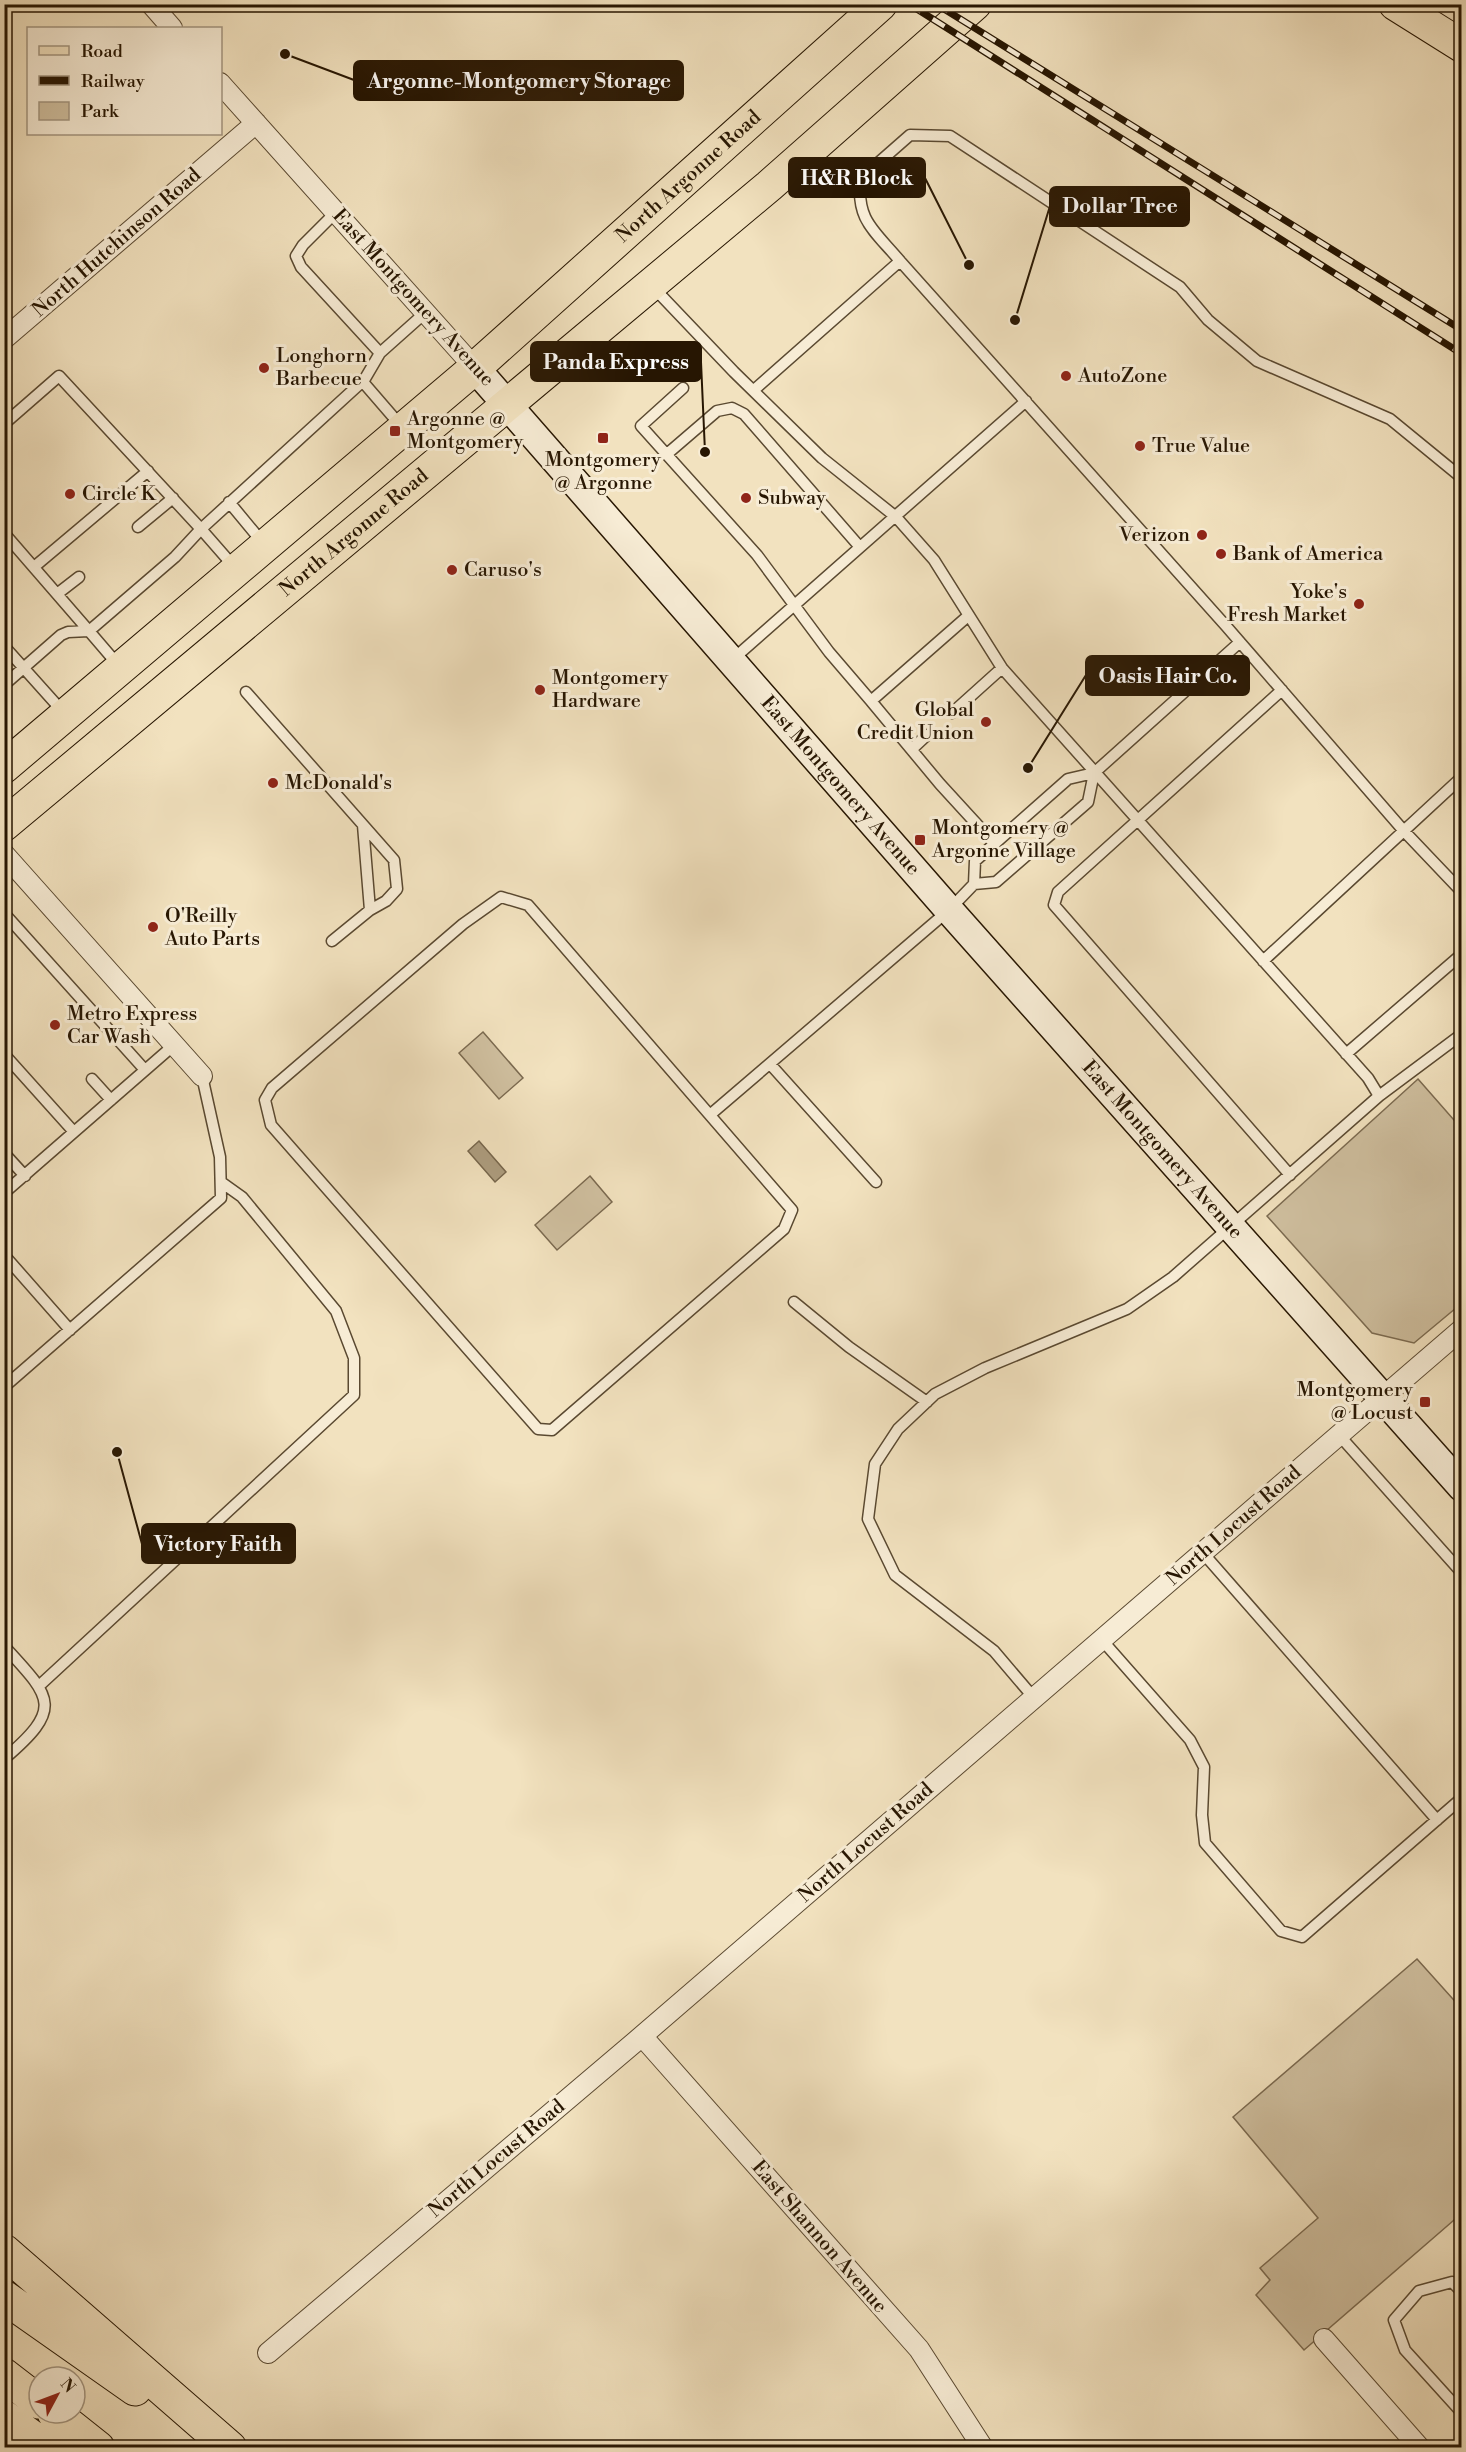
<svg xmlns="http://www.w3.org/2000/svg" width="1466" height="2452" font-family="'Libre Bodoni',serif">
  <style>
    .green { fill: #cfbf9f; stroke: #7b6a50; stroke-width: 1.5 }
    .water { fill: #ad9d7f; stroke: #77674d; stroke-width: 1.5 }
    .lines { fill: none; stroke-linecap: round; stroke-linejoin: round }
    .service-casing { stroke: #5a4931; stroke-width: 13 }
    .minor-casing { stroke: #5a4931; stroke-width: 22 }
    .secondary-casing { stroke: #271602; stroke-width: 31 }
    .primary-casing { stroke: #271602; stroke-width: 34 }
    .motorway-casing { stroke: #271602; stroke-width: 35 }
    .service { stroke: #f7ecd5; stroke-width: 10 }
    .minor { stroke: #f7ecd5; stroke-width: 20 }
    .secondary { stroke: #f7ecd5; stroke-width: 28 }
    .primary { stroke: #f2e2bf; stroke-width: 32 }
    .motorway { stroke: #f2e2bf; stroke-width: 33 }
    .rail-casing { stroke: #271602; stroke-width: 7 }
    .rail { stroke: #f7ecd5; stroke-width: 4.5; stroke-dasharray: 14; stroke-linecap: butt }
    .poi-dot { fill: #8f2418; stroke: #f7ecd5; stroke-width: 2 }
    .labels { text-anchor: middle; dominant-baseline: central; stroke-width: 6; stroke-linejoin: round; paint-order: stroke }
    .street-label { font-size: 20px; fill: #271602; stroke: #f7ecd5 }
    .poi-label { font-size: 20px; fill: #271602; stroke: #f7ecd5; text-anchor: start }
    .leader { fill: none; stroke: #271602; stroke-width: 2 }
    .callout-dot { fill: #271602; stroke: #f7ecd5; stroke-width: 2 }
    .callout { fill: #271602; stroke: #271602; stroke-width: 2 }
    .callout-label { font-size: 21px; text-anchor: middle; font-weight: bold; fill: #fff }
  </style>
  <rect width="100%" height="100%" fill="#f2e2bf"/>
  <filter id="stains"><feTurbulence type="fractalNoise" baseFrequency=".00333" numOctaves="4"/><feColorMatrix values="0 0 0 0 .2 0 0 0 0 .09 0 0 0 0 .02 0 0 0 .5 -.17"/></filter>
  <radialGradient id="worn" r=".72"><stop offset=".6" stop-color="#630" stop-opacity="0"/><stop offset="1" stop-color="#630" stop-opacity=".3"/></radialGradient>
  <path class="green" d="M483,1032L523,1078L499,1099L459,1053Z
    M1418,1079L1461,1128L1462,1303L1414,1343L1372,1333L1267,1216Z
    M590,1176L612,1202L557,1250L535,1225Z
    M1417,1959L1461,2008V2214L1304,2350L1256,2295L1270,2280L1260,2268L1318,2218L1233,2117Z"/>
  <path class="water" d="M479,1141L506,1172L495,1182L468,1151Z"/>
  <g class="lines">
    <defs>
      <path id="service" d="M336,212L303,245L296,256L301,267L380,353
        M900,261L1226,626L1403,830L1462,892
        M652,286L734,372L822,458L896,517L934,560L1002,668L1368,1078L1379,1096L1173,1277L1127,1309L985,1368L935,1394L898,1429L875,1464L868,1519L895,1575L994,1651L1034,1698
        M683,388L641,426L757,555L829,652L871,701L968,616
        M754,390L900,261C875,231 855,220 861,178L910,135L950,136L1180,287L1208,320L1257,361L1390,419L1462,478
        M4,424L59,376L201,529L175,557L89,631L119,666
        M401,426L363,382L380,353L426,312
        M667,454L717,411L732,408L744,414L859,546
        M229,502L263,543
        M138,527L173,498
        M4,533L89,631
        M34,567L148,471
        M236,569L201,529L363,381
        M57,594L79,577
        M4,646L64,713
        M732,660L1026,401
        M4,685L61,635L68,632L89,631
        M1282,690L1058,892L1054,905L1290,1175
        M246,692L394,860L397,889L386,901L370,910
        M871,701L940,784L994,843
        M952,713L1002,668
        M912,749L927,735
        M974,884L996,882L1088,802L1094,773
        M501,897L528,905L792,1210L784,1229L552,1430L538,1429L271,1125L265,1100L272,1088L463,924Z
        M4,913L145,1070
        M332,941L370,910L363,825
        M1263,961L1462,777
        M4,1054L74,1132
        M1346,1054L1462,954
        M770,1064L876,1182
        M92,1079L111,1100
        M1379,1096L1462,1034
        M711,1114L949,910L974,884L975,861L1068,779L1094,773L1240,642
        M4,1153L25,1176
        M4,1193L174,1045
        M4,1255L70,1330
        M794,1302L849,1347L927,1402
        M4,1387L221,1198L220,1157L202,1076
        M1339,1435L1462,1573
        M1203,1553L1437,1820
        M1102,1640L1190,1740L1204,1767L1202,1815L1205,1843L1281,1931L1302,1937L1462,1798
        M4,1646C52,1698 64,1708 4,1759
        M40,1685L354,1395V1358L336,1311L242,1197L221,1182
        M1462,2292L1452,2282L1419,2291L1394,2320L1405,2350L1462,2413"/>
      <path id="minor" d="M151,4L172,28
        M220,83L475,368
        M4,339L256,123
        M4,854L202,1076
        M642,2036L919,2349L983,2448
        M1324,2339L1420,2448
        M268,2353L642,2036L1462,1329"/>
      <g id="secondary">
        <path id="s1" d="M475,368L949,910L1462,1487"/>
      </g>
      <g id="primary">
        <path d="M1395,4L1462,46"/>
        <path id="s2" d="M4,767L475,368L881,4"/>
        <path id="s3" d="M4,825L769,186L975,4"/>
      </g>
      <path id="motorway" d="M4,2251L230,2448
        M4,2297L135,2389
        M4,2375L39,2402
        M54,2413L98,2448
        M4,2417L47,2448"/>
    </defs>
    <use href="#service" class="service-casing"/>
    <use href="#minor" class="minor-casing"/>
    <use href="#secondary" class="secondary-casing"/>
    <use href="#primary" class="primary-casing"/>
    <use href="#motorway" class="motorway-casing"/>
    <use href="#service" class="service"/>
    <use href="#minor" class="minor"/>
    <use href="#secondary" class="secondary"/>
    <use href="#primary" class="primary"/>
    <use href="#motorway" class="motorway"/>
    <defs>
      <path id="rail" d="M909,4L1462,354
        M936,4L1462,330"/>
    </defs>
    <use href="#rail" class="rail-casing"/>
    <use href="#rail" class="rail"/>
  </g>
  <g class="poi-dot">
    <circle cx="264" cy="368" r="6"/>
    <circle cx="1066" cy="376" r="6"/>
    <rect x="389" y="425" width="12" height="12" rx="3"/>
    <rect x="597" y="432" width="12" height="12" rx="3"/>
    <circle cx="1140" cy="446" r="6"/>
    <circle cx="70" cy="494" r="6"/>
    <circle cx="746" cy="498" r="6"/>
    <circle cx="1202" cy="535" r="6"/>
    <circle cx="1221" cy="554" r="6"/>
    <circle cx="452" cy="570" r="6"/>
    <circle cx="1359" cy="604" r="6"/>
    <circle cx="540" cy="690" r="6"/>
    <circle cx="986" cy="722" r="6"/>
    <circle cx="273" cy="783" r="6"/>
    <rect x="914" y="834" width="12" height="12" rx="3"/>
    <circle cx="153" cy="927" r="6"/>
    <circle cx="55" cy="1025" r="6"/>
    <rect x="1419" y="1396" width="12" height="12" rx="3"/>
  </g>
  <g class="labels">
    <g class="street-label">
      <text stroke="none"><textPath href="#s2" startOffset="904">North Argonne Road</textPath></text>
      <text transform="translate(117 243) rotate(-41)">North Hutchinson Road</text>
      <text transform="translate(413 298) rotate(48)">East Montgomery Avenue</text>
      <text stroke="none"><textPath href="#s3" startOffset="456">North Argonne Road</textPath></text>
      <text stroke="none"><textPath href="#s1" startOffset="555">East Montgomery Avenue</textPath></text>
      <text stroke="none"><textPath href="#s1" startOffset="1041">East Montgomery Avenue</textPath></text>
      <text transform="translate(1234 1526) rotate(-41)">North Locust Road</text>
      <text transform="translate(866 1843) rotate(-41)">North Locust Road</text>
      <text transform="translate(497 2159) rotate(-40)">North Locust Road</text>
      <text transform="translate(819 2237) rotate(49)">East Shannon Avenue</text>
    </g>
    <g class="poi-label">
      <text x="276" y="356">Longhorn<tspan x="276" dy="23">Barbecue</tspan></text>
      <text x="1078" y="376">AutoZone</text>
      <text x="407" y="419">Argonne @<tspan x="407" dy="23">Montgomery</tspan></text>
      <text x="1152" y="446">True Value</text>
      <text x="603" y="460" text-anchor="middle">Montgomery<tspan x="603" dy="23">@ Argonne</tspan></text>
      <text x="82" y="494">Circle K</text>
      <text x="758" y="498">Subway</text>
      <text x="1190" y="535" text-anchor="end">Verizon</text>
      <text x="1233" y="554">Bank of America</text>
      <text x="464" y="570">Caruso's</text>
      <text x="1347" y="592" text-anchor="end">Yoke's<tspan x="1347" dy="23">Fresh Market</tspan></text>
      <text x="552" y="678">Montgomery<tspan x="552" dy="23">Hardware</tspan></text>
      <text x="974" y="710" text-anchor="end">Global<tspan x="974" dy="23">Credit Union</tspan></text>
      <text x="285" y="783">McDonald's</text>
      <text x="932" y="828">Montgomery @<tspan x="932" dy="23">Argonne Village</tspan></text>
      <text x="165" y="916">O'Reilly<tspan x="165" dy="23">Auto Parts</tspan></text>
      <text x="67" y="1014">Metro Express<tspan x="67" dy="23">Car Wash</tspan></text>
      <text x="1413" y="1390" text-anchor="end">Montgomery<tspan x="1413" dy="23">@ Locust</tspan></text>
    </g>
  </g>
  <path class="leader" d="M285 54L354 80M969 265L925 178M1015 320L1050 206M705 452L701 362M1028 768L1086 675M117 1452L142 1544"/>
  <g class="callout-dot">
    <circle cx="285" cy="54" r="6"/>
    <circle cx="969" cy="265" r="6"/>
    <circle cx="1015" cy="320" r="6"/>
    <circle cx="705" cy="452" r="6"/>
    <circle cx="1028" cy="768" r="6"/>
    <circle cx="117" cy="1452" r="6"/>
  </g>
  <g class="callout">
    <rect x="354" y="61" width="329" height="39" rx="6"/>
    <rect x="789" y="158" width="136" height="39" rx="6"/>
    <rect x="1050" y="187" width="139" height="39" rx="6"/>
    <rect x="531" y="342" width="170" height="39" rx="6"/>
    <rect x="1086" y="656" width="163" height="39" rx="6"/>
    <rect x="142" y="1524" width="153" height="39" rx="6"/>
  </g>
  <g class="callout-label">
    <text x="519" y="88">Argonne-Montgomery Storage</text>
    <text x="857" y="185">H&amp;R Block</text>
    <text x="1120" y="213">Dollar Tree</text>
    <text x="616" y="369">Panda Express</text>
    <text x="1168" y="683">Oasis Hair Co.</text>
    <text x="218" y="1551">Victory Faith</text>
  </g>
  <rect width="1466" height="2452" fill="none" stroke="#f2e2bf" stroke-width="24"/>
  <rect x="6" y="6" width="1454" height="2440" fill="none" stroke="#271602" stroke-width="3"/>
  <rect x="12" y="12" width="1442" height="2428" fill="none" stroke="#271602" stroke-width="1.5"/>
  <rect x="27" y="27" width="195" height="108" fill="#f7ecd5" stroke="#a49681" stroke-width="1.5"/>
  <rect x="39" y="46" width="30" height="9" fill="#f2e2bf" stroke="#a49681" stroke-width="1.5"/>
  <text x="81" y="57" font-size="18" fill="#271602">Road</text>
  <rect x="39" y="76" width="30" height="9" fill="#271602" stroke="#a49681" stroke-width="1.5"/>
  <text x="81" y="87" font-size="18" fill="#271602">Railway</text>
  <rect x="39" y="102" width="30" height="18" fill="#cfbf9f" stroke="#a49681" stroke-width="1.5"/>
  <text x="81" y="117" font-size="18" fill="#271602">Park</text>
  <g transform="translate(57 2395) rotate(49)"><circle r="28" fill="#f7ecd5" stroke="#a49681" stroke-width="1.5"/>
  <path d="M0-4.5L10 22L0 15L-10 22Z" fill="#8f2418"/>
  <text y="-9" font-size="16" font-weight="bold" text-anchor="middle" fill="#271602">N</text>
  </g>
  <rect width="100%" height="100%" filter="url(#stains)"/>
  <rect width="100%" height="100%" fill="url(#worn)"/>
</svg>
